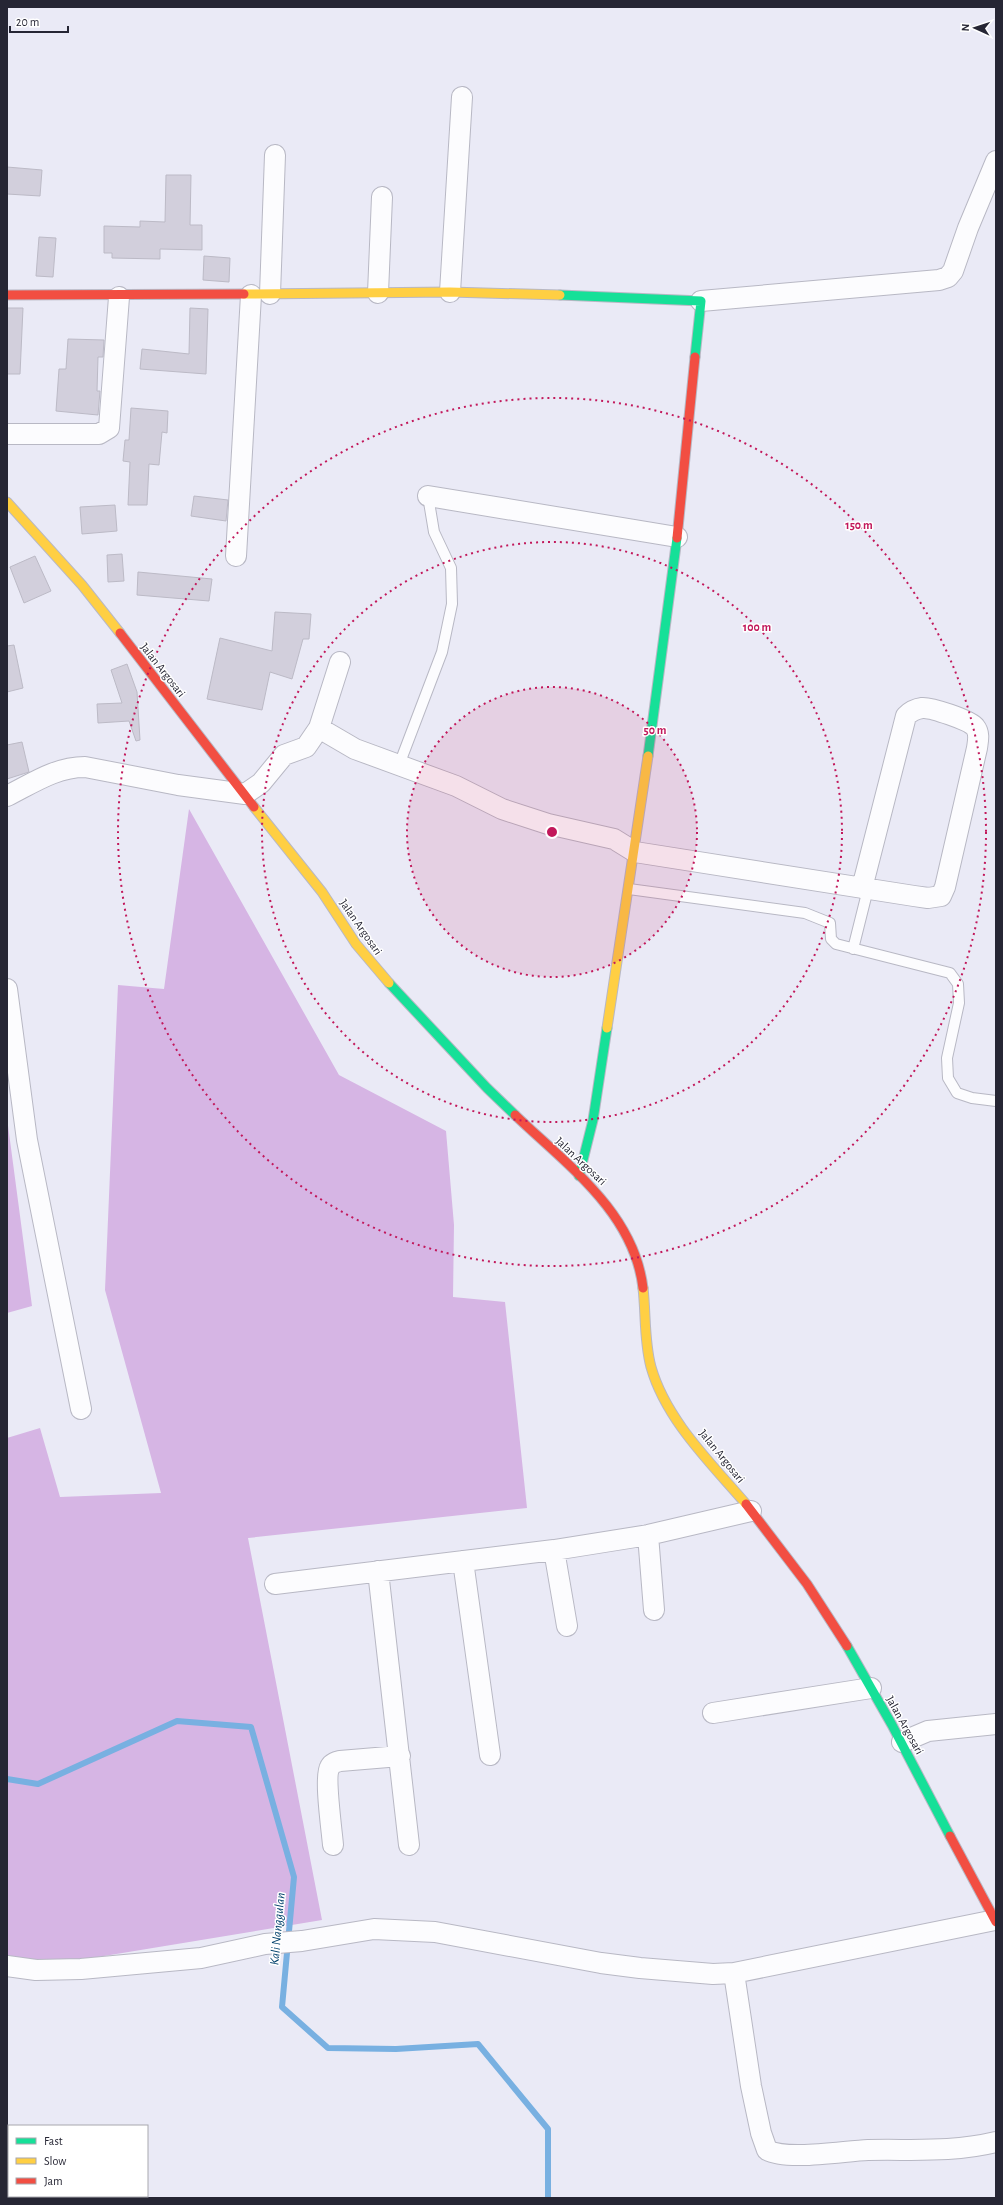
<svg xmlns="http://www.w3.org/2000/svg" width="1003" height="2205" font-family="'Alegreya Sans',sans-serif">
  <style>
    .forest { fill: #d6b5e4 }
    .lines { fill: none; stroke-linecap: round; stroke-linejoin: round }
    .stream { stroke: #78b0e1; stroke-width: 6 }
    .building { fill: #d2cfdc; stroke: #bcbac6 }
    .lane-casing { stroke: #b8b8c4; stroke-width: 12 }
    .street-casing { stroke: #b8b8c4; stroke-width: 22 }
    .fast-casing { stroke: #b8b8c4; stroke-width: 11 }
    .slow-casing { stroke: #b8b8c4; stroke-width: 11 }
    .jam-casing { stroke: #b8b8c4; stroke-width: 11 }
    .lane { stroke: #fcfcfe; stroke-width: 10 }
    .street { stroke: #fcfcfe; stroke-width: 20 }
    .fast { stroke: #16e098; stroke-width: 9 }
    .slow { stroke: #ffcf43; stroke-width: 9 }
    .jam { stroke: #f24e42; stroke-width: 9 }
    .ring { fill: none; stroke: #c2185b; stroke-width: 2; stroke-dasharray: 2 4 }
    .labels { text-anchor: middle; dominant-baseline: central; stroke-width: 3; stroke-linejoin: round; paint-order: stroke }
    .street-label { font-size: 12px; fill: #262634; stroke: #fff }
    .water-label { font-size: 13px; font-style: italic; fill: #00406b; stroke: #fff }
    .centre { fill: #c2185b; stroke: #fff; stroke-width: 2 }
    .ring-label { font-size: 12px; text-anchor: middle; font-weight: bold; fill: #c2185b; stroke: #fff; stroke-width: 3; stroke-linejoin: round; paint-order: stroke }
  </style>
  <rect width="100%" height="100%" fill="#eaeaf6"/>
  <path class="forest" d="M189,809L339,1075L446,1131L454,1225L453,1297L505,1302L527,1508L248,1538L322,1920L7,1972V1438L40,1428L60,1497L161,1493L105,1290L118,985L164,989Z
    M7,1118L32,1306L7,1313Z"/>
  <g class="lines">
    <path class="stream" d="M7,1779L38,1784L177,1721L251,1727L294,1877L282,2007L328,2048L396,2049L478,2044L548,2129V2198"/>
  </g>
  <path class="building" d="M7,167L42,170L40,196L7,194Z
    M166,175H191L190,225H202V250L160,249V259L112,258V253H104V226L140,227V221L165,222Z
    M39,237L56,238L53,277L36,276Z
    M204,256L230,258L229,282L203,280Z
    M7,308H23L20,374H7Z
    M190,308L208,309L206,374L140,369L142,349L189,354Z
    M68,339L104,340L103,357H98L97,391H100L98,415L56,411L59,369H66Z
    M131,408L168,411L167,433L162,432L159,465L149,464L147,505H128L130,462L123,461L125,440H129Z
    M194,496L228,500L226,521L191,516Z
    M115,505L117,531L82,534L80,507Z
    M122,554L124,581L108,582L107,555Z
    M35,556L51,591L24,603L10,567Z
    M138,572L212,579L209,601L137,595Z
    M275,612L311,614L309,639H303L292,679L270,672L262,710L207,699L220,638L272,651Z
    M14,645L23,688L7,692V646Z
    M127,664L137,692L140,740L136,741L129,721L98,723L97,704L122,703L111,670Z
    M22,742L29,772L7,779V745Z"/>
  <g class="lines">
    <defs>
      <path id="lane" d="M399,765L442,652L452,604L451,568L434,532L428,496
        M629,889L805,913L830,923L831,939L836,944L950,973L958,984L959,1003L947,1058L948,1078L957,1093L972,1098L996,1101
        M853,949L868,889"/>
      <path id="street" d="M450,292L462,97
        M378,293L382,197
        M270,294L275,155
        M701,301L939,280L948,277L953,271L968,228L996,161
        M7,434H99L109,428L119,297
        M428,496L677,537
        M236,556L251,295
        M319,728L355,749L456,786L502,809L548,824L614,839L635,852L914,896L928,898L941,896L945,887L977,748C978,741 980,733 975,727C970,720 930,707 922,708C915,709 911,711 906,716L862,888
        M7,796C33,783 56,767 85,767L178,785L245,794L261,783L284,755L306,747L319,728L340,662
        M7,989L27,1140L81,1409
        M648,1535L654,1610
        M554,1550L567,1626
        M463,1561L490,1755
        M378,1571L409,1845
        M275,1584L554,1550L648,1535L751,1511
        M713,1713L871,1688
        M902,1742L928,1731L996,1724
        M333,1845C332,1832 324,1776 330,1767C332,1763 336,1762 340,1761L400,1756
        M7,1966L36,1970L81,1969L201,1958L265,1944L302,1941L374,1929L435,1932L601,1963L640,1968L713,1974L734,1973L751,2086L761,2133L767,2150C787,2161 843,2151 868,2150C914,2149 950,2153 996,2142
        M734,1973L995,1920"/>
      <path id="fast" d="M560,295L701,301L695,357
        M648,756L677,538
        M389,983L487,1088L515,1115
        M579,1176L593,1120L607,1028
        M847,1646L892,1725L950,1836"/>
      <path id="slow" d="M244,294L450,292L560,295
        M7,502L82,585L120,633
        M254,807L322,892L356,944L389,983
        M607,1028L648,756
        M643,1288C646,1314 644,1341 651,1367C666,1420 711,1463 746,1504"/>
      <path id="jam" d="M7,295L244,294
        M677,538L695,357
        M120,633L254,807
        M515,1115C566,1164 634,1212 643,1288
        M746,1504L807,1584L847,1646
        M950,1836L996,1922"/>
    </defs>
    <use href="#lane" class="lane-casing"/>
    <use href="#street" class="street-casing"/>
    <use href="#fast" class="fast-casing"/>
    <use href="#slow" class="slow-casing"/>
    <use href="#jam" class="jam-casing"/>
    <use href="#lane" class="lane"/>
    <use href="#street" class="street"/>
    <use href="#fast" class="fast"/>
    <use href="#slow" class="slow"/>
    <use href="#jam" class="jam"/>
  </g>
  <circle cx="552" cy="832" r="145" fill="#c2185b" fill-opacity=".12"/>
  <g class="ring">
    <circle cx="552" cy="832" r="145"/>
    <circle cx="552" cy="832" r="290"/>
    <circle cx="552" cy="832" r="434"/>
  </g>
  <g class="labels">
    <g class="street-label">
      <text transform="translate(163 670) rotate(52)">Jalan Argosari</text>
      <text transform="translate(361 927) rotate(55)">Jalan Argosari</text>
      <text transform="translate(581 1161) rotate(43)">Jalan Argosari</text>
      <text transform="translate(722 1456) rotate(51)">Jalan Argosari</text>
      <text transform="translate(905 1725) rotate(61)">Jalan Argosari</text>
    </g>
    <g class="water-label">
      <text transform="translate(278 1929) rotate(-85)">Kali Nanggulan</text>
    </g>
  </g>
  <circle cx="552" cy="832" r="6" class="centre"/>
  <g class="ring-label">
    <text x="859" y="529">150 m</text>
    <text x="757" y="631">100 m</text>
    <text x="655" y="734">50 m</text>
  </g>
  <rect width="1003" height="2205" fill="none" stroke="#262634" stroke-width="16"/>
  <rect x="8" y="2125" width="140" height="72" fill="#ffffff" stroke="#a8a8ae"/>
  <rect x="16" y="2138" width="20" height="6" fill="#16e098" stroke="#a8a8ae"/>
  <text x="44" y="2145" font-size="12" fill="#262634">Fast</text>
  <rect x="16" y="2158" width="20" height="6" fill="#ffcf43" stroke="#a8a8ae"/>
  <text x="44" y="2165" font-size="12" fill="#262634">Slow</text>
  <rect x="16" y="2178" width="20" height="6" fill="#f24e42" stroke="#a8a8ae"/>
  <text x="44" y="2185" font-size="12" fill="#262634">Jam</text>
  <g transform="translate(975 28) rotate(273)" stroke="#ffffff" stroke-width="3" paint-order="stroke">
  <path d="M0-3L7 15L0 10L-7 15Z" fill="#262634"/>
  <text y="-6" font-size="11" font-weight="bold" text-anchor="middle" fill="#262634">N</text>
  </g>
  <path d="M10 26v6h58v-6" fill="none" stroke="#262634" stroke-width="2"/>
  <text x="16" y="26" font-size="12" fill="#262634" stroke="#ffffff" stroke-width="3" paint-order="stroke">20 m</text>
</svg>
